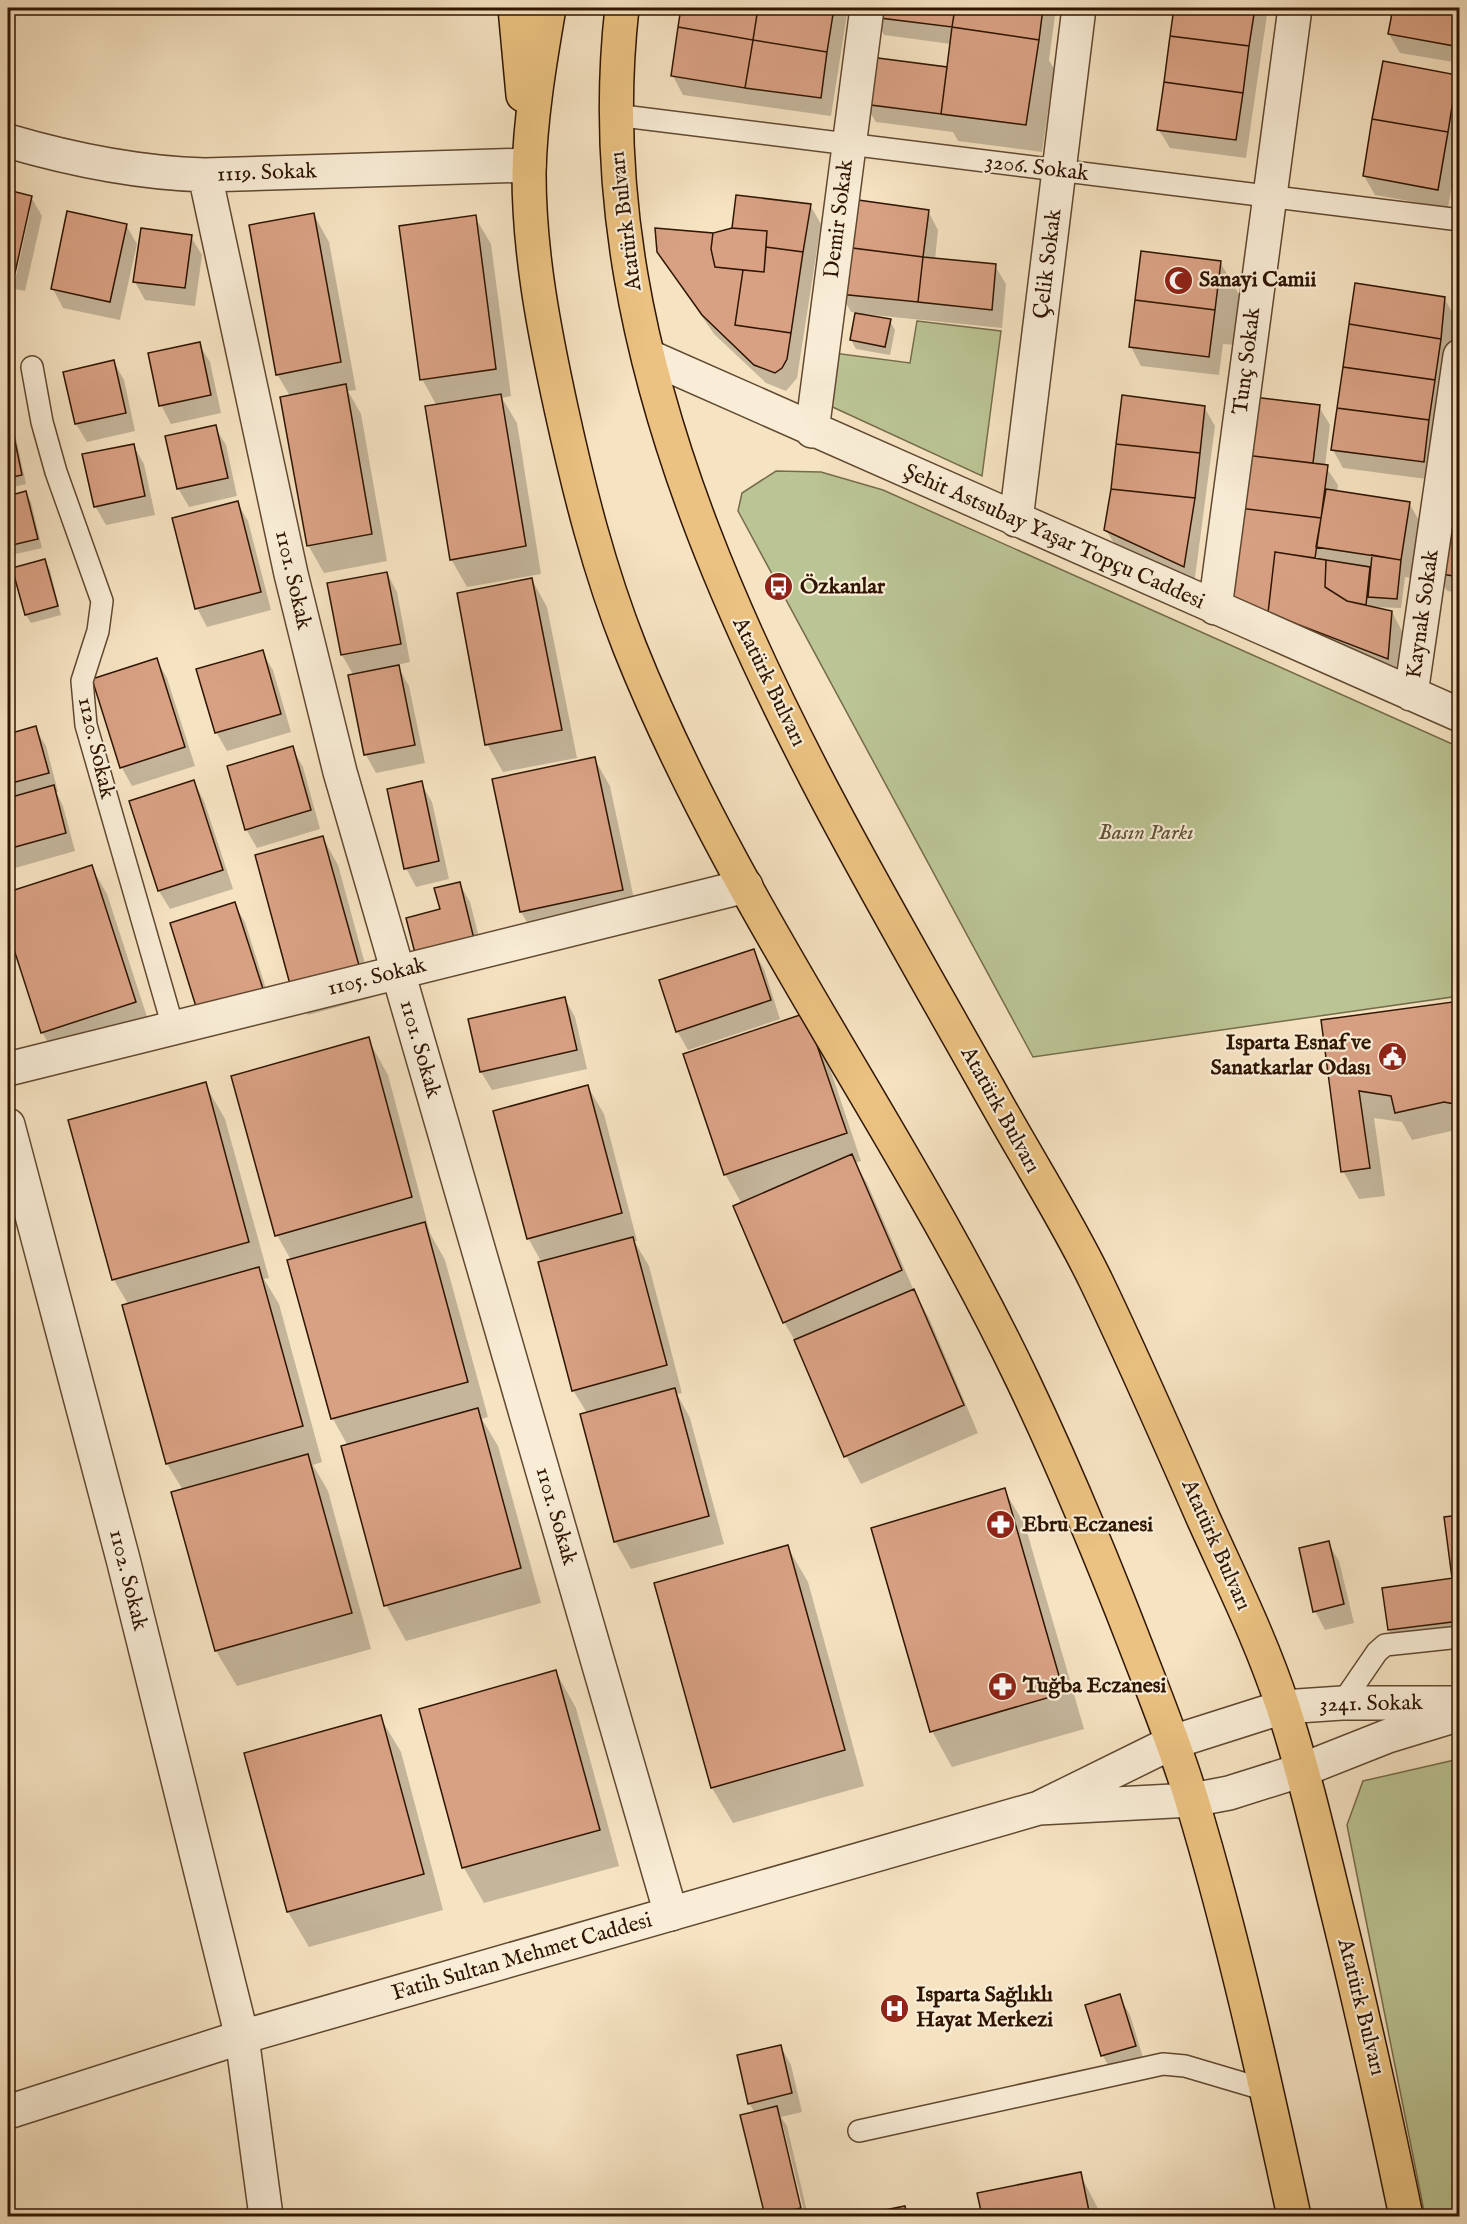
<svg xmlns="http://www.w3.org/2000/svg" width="1467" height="2224" font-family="'IM FELL English',serif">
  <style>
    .green { fill: #bbc494; stroke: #756c4a; stroke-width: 1.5 }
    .shadow { fill: #0003; fill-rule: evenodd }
    .building { fill: #d9a184; stroke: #2f1500; stroke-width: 1.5 }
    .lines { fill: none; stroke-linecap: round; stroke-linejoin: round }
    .service-casing { stroke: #614830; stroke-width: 24 }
    .minor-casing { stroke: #614830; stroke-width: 36 }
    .tertiary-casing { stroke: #614830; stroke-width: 36 }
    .primary-casing { stroke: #2f1500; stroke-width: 36 }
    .service { stroke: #f9edd7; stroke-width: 21 }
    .minor { stroke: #f9edd7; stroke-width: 33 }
    .tertiary { stroke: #f9edd7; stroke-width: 33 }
    .primary { stroke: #ebc281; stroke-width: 33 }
    .labels { text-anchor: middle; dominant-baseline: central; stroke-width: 4.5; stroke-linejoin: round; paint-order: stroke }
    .street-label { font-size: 22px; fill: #2f1500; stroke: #f9edd7 }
    .poi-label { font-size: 22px; font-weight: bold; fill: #2f1500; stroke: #f9edd7; text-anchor: start }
    .park-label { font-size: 22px; font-style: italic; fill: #605234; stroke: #f9edd7 }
  </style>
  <rect width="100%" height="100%" fill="#f6e3c2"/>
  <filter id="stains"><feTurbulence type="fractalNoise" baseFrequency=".00333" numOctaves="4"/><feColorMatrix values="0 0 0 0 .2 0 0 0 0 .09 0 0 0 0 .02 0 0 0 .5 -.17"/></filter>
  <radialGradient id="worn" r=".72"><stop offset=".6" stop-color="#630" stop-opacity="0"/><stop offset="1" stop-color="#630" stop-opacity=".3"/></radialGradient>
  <path class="green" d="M917,321L1001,331L982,476L826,404L834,353L910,363Z
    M776,471L821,472L883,490L1459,747V996L1033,1057L738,511L742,493Z
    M1459,1759V2216H1425L1347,1825L1363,1781Z"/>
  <path class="shadow" d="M683,8H848L831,116L683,95L673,76Z
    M875,8H1056L1049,60L1054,69L1042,152L958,141L953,132L876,122L865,104L948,68L951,44L884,35L874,16Z
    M1176,8H1268L1246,158L1170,148L1159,130Z
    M1394,8H1460V63L1400,53L1389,34Z
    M1456,76L1460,81V141L1448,208L1375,195L1364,176Z
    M8,192L31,197L42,216L25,291L8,288ZM27,211H30L15,281L12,280Z
    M810,205L821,224L797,378L786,391L766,383L714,334L658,252Z
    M928,211L938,230L935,260L995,266L1006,284L1002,328L863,314V316L890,321L895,330L890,355L856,349L851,340L857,313L851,312L841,294Z
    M314,215L329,242L356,390L348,391L361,414L387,561L324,573L308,545L290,396L277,374Z
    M475,217L491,244L511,396L502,398L517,423L541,574L467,587L451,559L437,406L422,379Z
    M126,225L137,244L120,320L63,308L53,289Z
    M191,237L202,255L195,306L145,300L135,282Z
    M1220,262L1241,298L1235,345L1223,344L1219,375L1141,366L1131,347Z
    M1444,298L1455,317L1434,480L1343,468L1333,450Z
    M199,344L210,362L221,413L171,424L161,405Z
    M114,362L124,380L135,431L87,442L76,424L65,373Z
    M1246,398L1319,407L1330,425L1325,466L1338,485L1337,492L1409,503L1420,522L1411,578L1405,577L1401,608L1372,607L1392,612L1402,631L1398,677L1230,613Z
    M8,405L11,421L8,422Z
    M1204,407L1215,426L1194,585L1117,548L1106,530Z
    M1460,413V593L1447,591L1437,573Z
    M215,427L226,445L237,496L189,507L178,488Z
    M11,429L16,438L26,484L8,488V430Z
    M133,445L144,464L155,515L106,525L95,506Z
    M26,493L31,502L42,548L11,555L8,550V497Z
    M237,502L248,521L271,610L207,627L197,608Z
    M44,561L50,570L61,615L31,623L26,615Z
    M387,573L397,592L410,662L397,665L409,686L425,763L376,773L366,755L350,677L354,676L342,655Z
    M532,580L547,607L577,758L503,772L487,744Z
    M262,652L273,670L291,732L227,751L216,732Z
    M156,659L167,678L195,766L132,786L122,768L94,680Z
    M8,675L11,686L8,687Z
    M35,728L46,746L58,792H56L63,806L75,851L8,870V736Z
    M292,748L303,767L320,829L257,848L246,829Z
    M594,758L610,786L638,918L537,939L521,912L494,780Z
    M194,782L204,801L233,889L170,909L159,891Z
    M421,783L432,802L449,879L416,887L406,868Z
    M323,838L338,865L374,997L308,1015L292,988Z
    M91,866L107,894L151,1029L58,1060L42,1032L8,926V894Z
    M459,883L470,902L484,957L441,911Z
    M234,904L245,922L273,1011L210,1030Z
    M753,950L764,969L780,1019L688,1050L677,1031Z
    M565,999L575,1017L587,1069L492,1090L481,1072L470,1020Z
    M1460,1002V1129L1412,1140L1402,1122L1374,1118L1385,1196L1359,1199L1343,1171L1322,1022Z
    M806,1014L821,1042L861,1161L855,1163L867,1183L915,1293L929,1318L978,1433L861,1484L846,1456L798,1346L784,1322L742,1204L725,1174Z
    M368,1039L388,1075L430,1233L445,1260L488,1417L482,1419L498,1446L541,1603L406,1641L386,1605L348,1446L333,1419L291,1260L277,1235Z
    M205,1084L225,1119L269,1278L264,1279L279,1304L322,1462L313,1465L328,1491L371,1649L237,1686L216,1651L173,1493L183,1490L167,1464L124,1306L128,1304L114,1280Z
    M588,1087L604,1114L637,1241H634L649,1266L682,1393L677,1394L690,1418L724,1544L631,1569L615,1541L587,1413L573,1390L542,1263L528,1238Z
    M1004,1490L1025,1525L1084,1729L952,1767L932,1731Z
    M1460,1516V1630L1395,1639L1389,1630L1455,1580Z
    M1328,1543L1339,1561L1354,1623L1325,1630L1315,1611Z
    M787,1546L808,1582L864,1786L733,1823L712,1788Z
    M556,1672L576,1708L619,1866L484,1903L464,1868L421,1710Z
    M380,1717L401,1752L443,1910L309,1947L288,1912Z
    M1119,1996L1130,2015L1145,2064L1113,2074L1103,2056L1087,2006Z
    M781,2047L791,2065L802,2112L781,2117L787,2126L808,2216H766L742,2116L755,2113L749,2103ZM780,2126H783L805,2215L802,2216Z
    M1080,2174L1102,2216H983L979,2195Z
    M905,2208L910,2216H862Z"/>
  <path class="building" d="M681,8H758L753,40L678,27Z
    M758,8H834L827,52L753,40Z
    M873,8H955L952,27L872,17Z
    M955,8H1043L1039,40L952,27Z
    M1174,8H1255L1249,46L1170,36Z
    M1393,8H1460V47L1388,34Z
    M678,27L753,40L745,88L671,76Z
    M952,27L1039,40L1026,125L941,114Z
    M1170,36L1249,46L1243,93L1164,82Z
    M753,40L827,52L821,98L745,88Z
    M870,57L947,67L941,114L863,104Z
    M1383,61L1457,75L1448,132L1372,119Z
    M1164,82L1243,93L1236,140L1157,130Z
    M1372,119L1448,132L1438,190L1363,176Z
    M8,190L32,196L15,273L8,272Z
    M736,195L811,204L803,252L766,247L767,231L732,228Z
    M851,199L929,210L923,257L845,247Z
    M67,211L127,224L110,302L51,289Z
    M314,213L341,362L276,375L249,225Z
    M476,215L496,369L420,380L399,226Z
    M141,228L192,235L185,288L133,282Z
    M655,228L713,233L711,249L715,267L743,270L735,325L791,333L787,359L782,368L775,373L754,365L702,315L657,252Z
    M732,228L767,231L764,272L715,267L711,249L713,233Z
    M766,247L803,252L791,333L735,325L743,270L764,272Z
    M845,247L923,257L918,302L839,294Z
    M1141,251L1221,261L1215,310L1135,300Z
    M923,257L996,264L992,310L918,302Z
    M1355,283L1445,297L1441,339L1349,324Z
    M1135,300L1215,310L1209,357L1129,347Z
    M855,313L891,319L885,347L850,340Z
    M1349,324L1441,339L1435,380L1343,367Z
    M200,342L211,395L159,406L148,353Z
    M114,360L126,413L75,424L63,372Z
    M1343,367L1435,380L1429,420L1337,408Z
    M346,384L372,534L307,546L280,397Z
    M501,394L526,546L450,560L425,406Z
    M1122,395L1205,406L1200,453L1116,444Z
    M1245,396L1320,405L1313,463L1237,454Z
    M1337,408L1429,420L1424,462L1331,450Z
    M216,425L228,478L177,489L165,436Z
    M12,427L22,475L8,478V428Z
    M134,444L145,496L94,507L82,454Z
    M1116,444L1200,453L1195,498L1111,489Z
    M1237,454L1328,465L1321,518L1231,507Z
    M1460,462V519L1444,517Z
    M1111,489L1195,498L1184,567L1104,530Z
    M1326,489L1410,502L1401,560L1316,547Z
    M26,491L38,539L8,546V496Z
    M238,501L261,592L195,609L172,518Z
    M1231,507L1321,518L1315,558L1275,552L1268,613L1218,595Z
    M1444,517L1460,519V577L1435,573Z
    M1275,552L1326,560L1325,587L1347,601L1392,611L1388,659L1268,613Z
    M1372,555L1401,560L1397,599L1368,597Z
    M45,559L58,606L25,615L12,568Z
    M1326,560L1370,567L1366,605L1347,601L1325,587Z
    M387,572L401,644L341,655L327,583Z
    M532,578L562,730L485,745L457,593Z
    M263,650L281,714L215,733L196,669Z
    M157,658L185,747L120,768L92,679Z
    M399,665L415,745L364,755L348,675Z
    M36,726L49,773L8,784V734Z
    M293,746L311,810L245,830L227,766Z
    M595,757L623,890L520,912L492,779Z
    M194,780L223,870L158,891L129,801Z
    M422,781L439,861L404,869L387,789Z
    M54,785L66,833L8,849V798Z
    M323,836L360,969L291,988L255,855Z
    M92,865L136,1002L41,1033L8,931V892Z
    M460,882L474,939L415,953L406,918L440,909L434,888Z
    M235,902L264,992L198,1013L170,923Z
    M754,949L771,1000L676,1032L659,980Z
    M565,997L577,1050L480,1072L468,1019Z
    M1460,1001V1112L1459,1105L1444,1102L1395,1113L1391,1096L1359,1091L1370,1168L1341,1172L1321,1020Z
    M806,1013L847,1133L724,1175L683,1054Z
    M369,1037L412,1197L275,1236L231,1076Z
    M206,1082L249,1242L112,1280L68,1120Z
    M588,1085L622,1213L527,1239L493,1111Z
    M852,1154L902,1270L783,1323L733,1206Z
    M425,1222L468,1382L331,1419L287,1260Z
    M633,1237L667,1365L572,1391L538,1262Z
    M259,1267L303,1426L166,1464L122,1305Z
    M914,1289L964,1405L844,1457L794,1340Z
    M675,1388L709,1516L614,1542L580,1414Z
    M478,1408L521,1568L384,1606L341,1446Z
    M308,1454L352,1613L215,1651L171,1492Z
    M1005,1488L1064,1693L930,1732L871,1528Z
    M1460,1515V1577L1452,1578L1444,1517Z
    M1329,1541L1344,1604L1313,1612L1299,1548Z
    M788,1545L845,1750L711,1788L654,1583Z
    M1460,1577V1621L1388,1630L1382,1588Z
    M556,1670L600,1830L462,1868L419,1709Z
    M381,1715L424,1874L287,1912L244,1753Z
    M1120,1994L1136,2046L1101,2056L1085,2005Z
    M781,2045L792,2093L748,2104L737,2055Z
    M777,2106L801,2208L765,2216L740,2115Z
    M1081,2172L1090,2216H982L977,2193Z
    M905,2206L907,2216H855Z"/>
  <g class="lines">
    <defs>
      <path id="service" d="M615,115L1460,220
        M32,367L42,422L56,472L102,601L98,631L82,681L86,725L173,1027
        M1342,1703L1377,1652L1385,1645L1460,1637
        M859,2131L1163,2064L1185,2066L1266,2090"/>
      <path id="minor" d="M8,141C73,160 136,173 205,175L529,165
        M205,175L291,574L340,772L671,1914
        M650,357L1460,715
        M812,431L867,8
        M1016,520L1079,8
        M1215,608L1295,8
        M1411,694L1460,356
        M8,1069L746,886
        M8,1125L123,1559L242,2037L266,2216"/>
      <path id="tertiary" d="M1460,1703H1342L1283,1707L1173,1742L1039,1808L1192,1800L1229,1793L1302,1770L1388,1736L1460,1714
        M8,2112L242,2037L1039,1808"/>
      <path id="primary" d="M515,8L523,95
        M549,8C540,60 530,120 529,173C529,253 544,330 561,408C579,490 599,570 630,648C733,906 904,1131 1023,1381C1064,1467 1101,1556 1135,1644C1155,1696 1176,1747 1192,1801C1233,1937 1264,2077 1294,2216
        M622,8C577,406 811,772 997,1104C1030,1163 1067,1221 1096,1281C1134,1360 1169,1440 1204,1520C1232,1582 1262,1642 1283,1707C1305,1775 1321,1845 1338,1914C1363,2015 1385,2115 1406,2216"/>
    </defs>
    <use href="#service" class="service-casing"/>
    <use href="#minor" class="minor-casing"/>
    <use href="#tertiary" class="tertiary-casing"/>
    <use href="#primary" class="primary-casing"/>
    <use href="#service" class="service"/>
    <use href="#minor" class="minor"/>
    <use href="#tertiary" class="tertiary"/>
    <use href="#primary" class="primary"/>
  </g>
  <defs>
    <symbol id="mosque-disc" viewBox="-11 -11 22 22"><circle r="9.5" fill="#8f2418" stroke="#f9edd7"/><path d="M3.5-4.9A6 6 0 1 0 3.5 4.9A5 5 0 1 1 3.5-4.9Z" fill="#fff"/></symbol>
    <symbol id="bus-disc" viewBox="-11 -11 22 22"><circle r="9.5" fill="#8f2418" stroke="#f9edd7"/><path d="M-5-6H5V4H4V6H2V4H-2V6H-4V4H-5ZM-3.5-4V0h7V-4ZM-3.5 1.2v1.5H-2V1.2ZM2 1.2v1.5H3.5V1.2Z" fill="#fff"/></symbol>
    <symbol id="civic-disc" viewBox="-11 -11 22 22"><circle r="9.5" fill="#8f2418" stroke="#f9edd7"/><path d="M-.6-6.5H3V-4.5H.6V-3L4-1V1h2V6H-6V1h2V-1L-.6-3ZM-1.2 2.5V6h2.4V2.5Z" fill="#fff"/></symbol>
    <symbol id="pharmacy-disc" viewBox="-11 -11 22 22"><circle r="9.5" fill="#8f2418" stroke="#f9edd7"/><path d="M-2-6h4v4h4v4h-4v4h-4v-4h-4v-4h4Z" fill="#fff"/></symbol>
    <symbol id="hospital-disc" viewBox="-11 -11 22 22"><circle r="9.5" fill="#8f2418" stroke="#f9edd7"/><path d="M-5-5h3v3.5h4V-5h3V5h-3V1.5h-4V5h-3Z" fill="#fff"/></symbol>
  </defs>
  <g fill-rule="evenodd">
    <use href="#mosque-disc" x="1162" y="264" width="33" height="33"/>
    <use href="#bus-disc" x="762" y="570" width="33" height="33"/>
    <use href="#civic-disc" x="1376" y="1040" width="33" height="33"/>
    <use href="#pharmacy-disc" x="984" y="1508" width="33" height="33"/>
    <use href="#pharmacy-disc" x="986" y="1670" width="33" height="33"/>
    <use href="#hospital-disc" x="878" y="1992" width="33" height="33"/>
  </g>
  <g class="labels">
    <g class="street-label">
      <text transform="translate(1037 168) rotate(7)">3206. Sokak</text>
      <text transform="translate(267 173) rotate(-2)">1119. Sokak</text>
      <text transform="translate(839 219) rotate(-83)">Demir Sokak</text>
      <text transform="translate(626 221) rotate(-97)">Atatürk Bulvarı</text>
      <text transform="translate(1048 264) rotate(-83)">Çelik Sokak</text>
      <text transform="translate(1247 361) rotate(-83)">Tunç Sokak</text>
      <text transform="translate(1054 537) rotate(24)">Şehit Astsubay Yaşar Topçu Caddesi</text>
      <text transform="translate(293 580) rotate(77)">1101. Sokak</text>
      <text transform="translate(1423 614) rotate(-82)">Kaynak Sokak</text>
      <text transform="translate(769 682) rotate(64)">Atatürk Bulvarı</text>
      <text transform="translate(96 748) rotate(77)">1120. Sokak</text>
      <text transform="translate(377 977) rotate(-14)">1105. Sokak</text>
      <text transform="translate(420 1049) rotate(74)">1101. Sokak</text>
      <text transform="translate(1000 1110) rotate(61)">Atatürk Bulvarı</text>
      <text transform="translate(556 1516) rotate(74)">1101. Sokak</text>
      <text transform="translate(1216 1545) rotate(66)">Atatürk Bulvarı</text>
      <text transform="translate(128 1580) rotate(76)">1102. Sokak</text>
      <text transform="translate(1371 1704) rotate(-1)">3241. Sokak</text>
      <text transform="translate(522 1957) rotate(-16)">Fatih Sultan Mehmet Caddesi</text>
      <text transform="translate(1361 2007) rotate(76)">Atatürk Bulvarı</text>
    </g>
    <g class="poi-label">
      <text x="1199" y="280">Sanayi Camii</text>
      <text x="800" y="587">Özkanlar</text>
      <text x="1371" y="1043" text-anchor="end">Isparta Esnaf ve<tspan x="1371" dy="25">Sanatkarlar Odası</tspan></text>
      <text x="1022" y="1525">Ebru Eczanesi</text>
      <text x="1023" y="1686">Tuğba Eczanesi</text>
      <text x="916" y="1995">Isparta Sağlıklı<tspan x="916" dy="25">Hayat Merkezi</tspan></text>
    </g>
    <g class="park-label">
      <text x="1146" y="833">Basın Parkı</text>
    </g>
  </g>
  <rect width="1467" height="2224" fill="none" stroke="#f6e3c2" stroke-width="30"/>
  <rect x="9" y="9" width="1449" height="2206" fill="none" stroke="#2f1500" stroke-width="3"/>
  <rect x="15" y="15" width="1437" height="2194" fill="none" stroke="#2f1500" stroke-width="1.5"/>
  <rect width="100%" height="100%" filter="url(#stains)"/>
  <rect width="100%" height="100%" fill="url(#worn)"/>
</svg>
